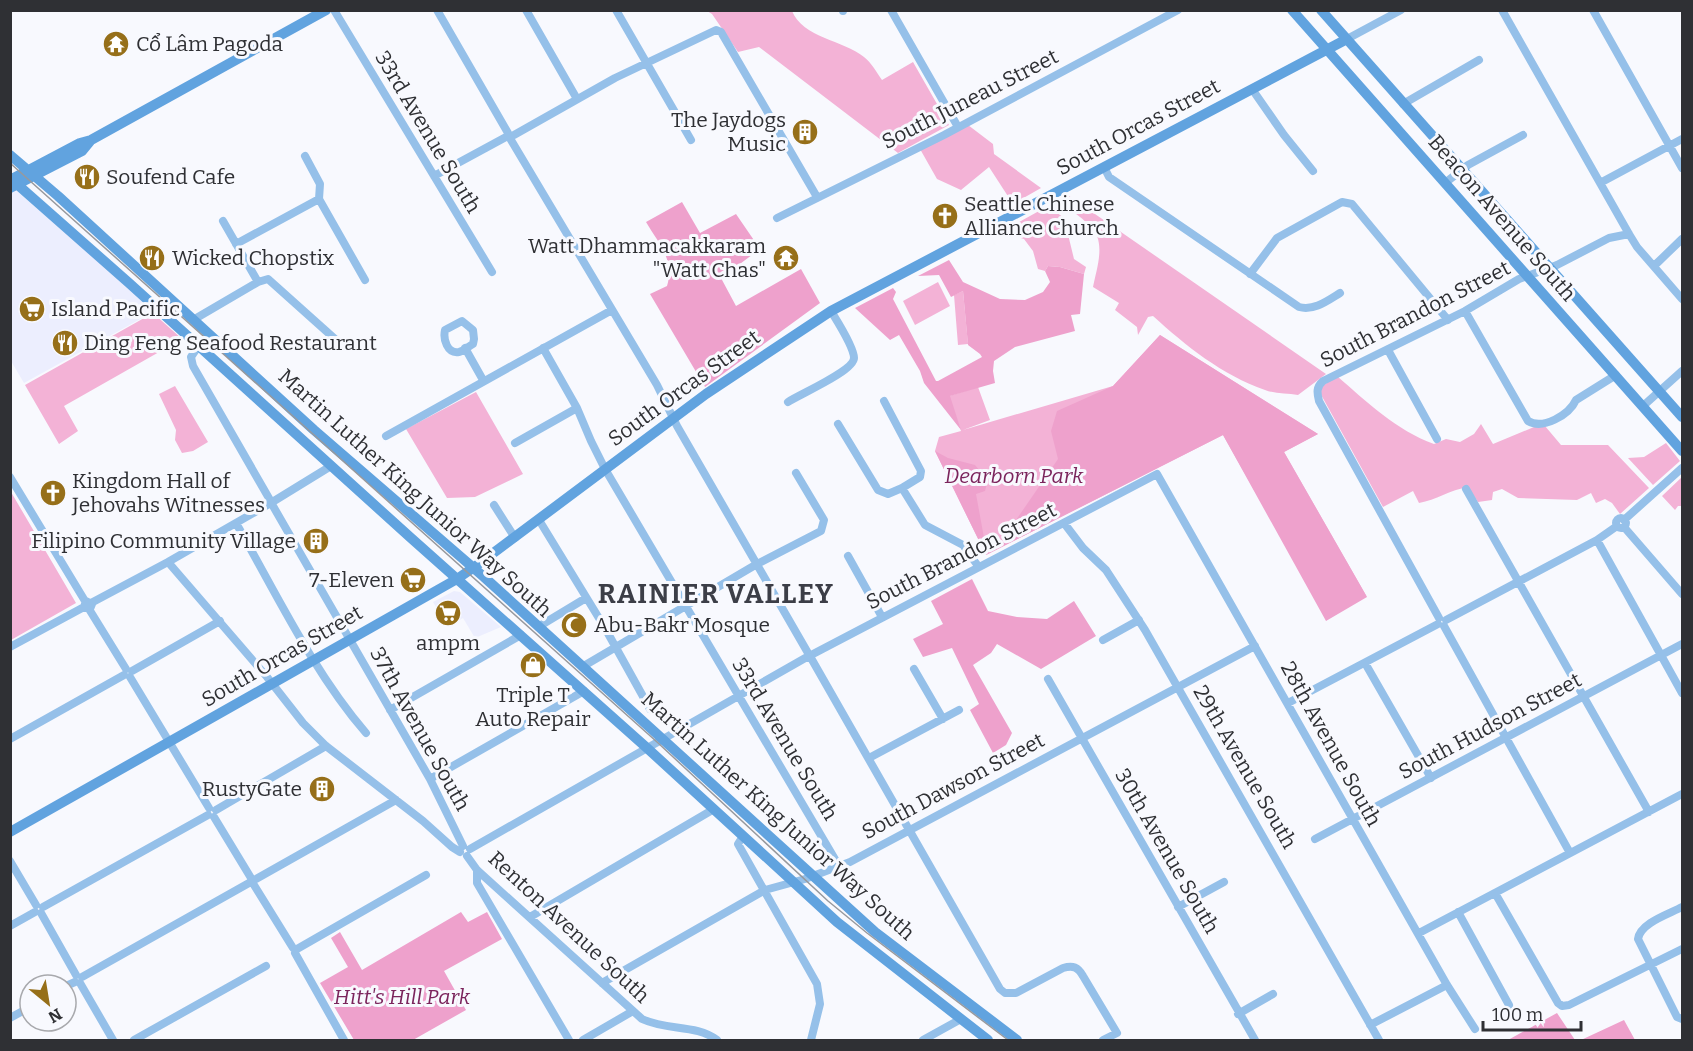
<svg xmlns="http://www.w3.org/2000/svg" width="1693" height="1051" font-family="Bitter,serif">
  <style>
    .built { fill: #eceefe }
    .green { fill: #f3b2d6 }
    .forest { fill: #eea1cc }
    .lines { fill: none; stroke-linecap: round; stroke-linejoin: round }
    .street { stroke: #95c0e9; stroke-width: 8 }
    .secondary { stroke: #61a3df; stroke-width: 10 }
    .tram { stroke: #98999d; stroke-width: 1.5 }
    .labels { text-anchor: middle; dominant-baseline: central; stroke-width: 6; stroke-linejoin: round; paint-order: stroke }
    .poi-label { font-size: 21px; fill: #2f3034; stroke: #f8f9fe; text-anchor: start }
    .street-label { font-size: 21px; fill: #2f3034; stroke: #f8f9fe }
    .park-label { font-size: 21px; font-style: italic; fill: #7b245c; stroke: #f8f9fe }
    .district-label { font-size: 27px; font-weight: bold; letter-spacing: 1.5px; fill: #3c3e47; stroke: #f8f9fe }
  </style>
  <rect width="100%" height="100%" fill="#f8f9fe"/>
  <path class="built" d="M10,185L155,311L24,383L11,361Z
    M454,591L460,592L501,627L475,638L463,618L448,627L433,602Z"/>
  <path class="green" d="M707,11H792C803,38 843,40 864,57C871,62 877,73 882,80L913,62L949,125L898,153L759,47L738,52L712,14Z
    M968,125L993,144L994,154L1041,188L1013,204L989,167L961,190L937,179L920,149Z
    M1069,196L1326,374L1298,395C1287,393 1275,394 1265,390C1222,375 1186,346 1153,316L1148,317L1138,335L1137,327L1115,310L1119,303L1093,287C1097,267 1107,240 1089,225C1080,216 1069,209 1060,201Z
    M1048,206L1064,218L1074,259L1086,267L1084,274L1060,267L1048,266L1045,271L1038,269L1033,251L1024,239L1001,232Z
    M938,282L950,306L915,325L903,301Z
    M963,291L968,344L958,345L954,295Z
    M153,313L182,339L64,406L78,431L59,444L25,385Z
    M1160,335L1318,434L1284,452L1367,597L1270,518L1223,435L986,555L935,451L939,437L961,431L949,396L978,387L990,420L963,430L1113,386Z
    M1337,376C1367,402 1396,430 1434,444L1446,439L1460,442L1474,434L1481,424L1493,444L1534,427L1545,426L1561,445H1608L1649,488L1620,514L1612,503L1605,499L1596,503L1591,493L1577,500L1518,498L1502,489L1493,492L1492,500L1478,502L1468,487C1450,490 1436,500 1419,503L1413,491L1383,507L1319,391L1321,387Z
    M175,386L208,442L193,451L182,453L175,440L176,430L159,394Z
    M476,392L523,474L475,497L447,498L406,429Z
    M1666,443L1680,461L1653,485L1628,458L1644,457Z
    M1682,477V506H1678L1675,510L1662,496Z
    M11,492L76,603L11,640H10Z"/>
  <path class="forest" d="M682,202L700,233L736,214L760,249L721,278L736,306L801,269L820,303L705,387L650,294L667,286C675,260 659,244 646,222Z
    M949,260L963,282L1000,299L1025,300L1043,292L1050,282L1045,271L1048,266L1060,267L1084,274L1080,314L1071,315L1075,331L1015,347L994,361L993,371L995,383L950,396L961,430L924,383L920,371L899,335L890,340L855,308L893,288L896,292L893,299L936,381H938L982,357L980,354L968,345L963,291L951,297L939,275L918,276Z
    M1160,335L1318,434L1284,452L1367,597L1326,621L1223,435L986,555L935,451L948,458L975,465L988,480L985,491L976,494L987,554L1003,539L1058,459L1051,431L1057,411L1113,386Z
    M972,579L988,611L1017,617L1047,619L1074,601L1096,636L1041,669L997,644L991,653L973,665L1012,733L1006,745L993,753L970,710L979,704L952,648L923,657L913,639L943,624L931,601Z
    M461,912L468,922L487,912L502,939L444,971L466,1010L413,1040H354L320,983L348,967L331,938L340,932L362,970Z
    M1557,1013L1575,1040H1508Z
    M1624,1020L1635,1040H1581Z"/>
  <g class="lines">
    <path class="street" d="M334,10L492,272
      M437,10L508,133
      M526,10L577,99
      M616,10L691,140
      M843,10V11
      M891,10L958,127
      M1502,10L1629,234L1637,247L1682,299
      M1593,10L1682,168
      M1347,39L1401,10
      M1252,89L1284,135L1313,171
      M1403,104L1479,60
      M514,135L615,78L716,30L721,32L817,197
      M511,140L657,385L677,426L808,653
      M305,156L320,184L319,199L365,280
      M1104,167L1109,177L1299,307C1314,311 1327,301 1340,293
      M434,176L506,137
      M1445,183L1468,165L1523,135
      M1600,183L1682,139
      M777,218L944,135L1178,10
      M223,221L258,282
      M236,244L319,199
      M1654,266L1682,239
      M1250,274L1277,238L1342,202L1352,204L1448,320
      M1465,311L1528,421C1543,430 1569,415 1576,400L1616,375
      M193,320L258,282L268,279L335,339
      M462,321L473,330L474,339L473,344C469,346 464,351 459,352C447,354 443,339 445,330Z
      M199,345L191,357L193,366L270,500
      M465,348L483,380
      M543,348L577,408L591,441L605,469L839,866
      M1388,350L1437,439
      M788,402C800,394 854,371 854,358C854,347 837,321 831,311
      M1643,406L1682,371
      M838,424L878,490L888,494L902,488L920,477L921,471L884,401
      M386,436L612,310
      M515,443L577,408
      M10,477L85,601
      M902,488L925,525L963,545L978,566
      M1466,489L1649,812
      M274,501L331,466
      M494,505L515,538
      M273,506L430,779L463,846
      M1616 523a5 5 0 1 1 10 0a5 5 0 1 1-10 0Z
      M539,520L605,628L650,709
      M1624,520L1682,468
      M236,523C276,593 314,673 366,733
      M1064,523L1083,548L1106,570L1145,630L1379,1040
      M1624,527L1682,594
      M1597,540L1682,693
      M848,556L882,617
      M168,562L267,677L303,723L326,746L423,821L452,847L460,852
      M91,603L168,562L269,504
      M89,609L126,669
      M1439,618L1319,401C1317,393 1316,387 1323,381L1465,311L1519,279L1557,265L1609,238L1629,234
      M1446,620L1597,540L1617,526
      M1444,626L1570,853
      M538,627L586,598
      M1103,640L1139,620
      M10,647L84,607L86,601L92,604L90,609L84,607
      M813,654L1157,474L1447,985L1475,1029
      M811,658L1000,989L1005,993H1016L1063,968C1073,965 1078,967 1083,976L1117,1033L1103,1040
      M1365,663L1431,778
      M582,667L757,564L821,531L824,520L796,473
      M914,669L943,719
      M132,671L220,621
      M130,677L209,808
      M1048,679L1255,1040
      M1288,703L1438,624
      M390,710L521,635
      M10,739L124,675
      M869,758L959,710
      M430,779L584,691
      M216,810L326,746
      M214,817L251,878
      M743,836L738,844L817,984L820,1004L811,1040
      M1315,839L1682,644
      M470,849L807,657
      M467,856L477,870L642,1019C667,1031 696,1024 717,1040
      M10,861L36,905
      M477,870V883L569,1040
      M256,879L396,800
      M254,885L293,948
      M1495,893L1558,1003L1562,1006L1569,1005L1579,1000L1682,949
      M43,907L208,815
      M1178,907L1224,882
      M1682,907C1669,914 1640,923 1638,939L1677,1017L1682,1019
      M1458,912L1509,1005
      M41,913L76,975
      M530,917L714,809
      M10,926L35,912
      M1419,933L1682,794
      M297,949L426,875
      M295,953L344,1040
      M82,977L249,883
      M80,983L113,1040
      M602,983L765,890L805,879L850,862L1255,646
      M66,986L75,982
      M1238,1014L1273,994
      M10,1018L30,1007
      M1370,1025L1447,985
      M134,1040L266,966
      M583,1040L633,1011
      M923,1040L961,1019"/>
    <path class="secondary" d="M1292,10L1682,451
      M1321,10L1682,417
      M10,155L58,196L314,430L484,577L875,932L1017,1040
      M10,178L129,283L411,538L647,748L837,922L988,1040
      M10,180L80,143L91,140L326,10
      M10,188L82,151L91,140
      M10,832L457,579L480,563L706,394L831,311L1347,39"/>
    <path class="tram" d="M10,163L657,742L828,901L867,933L1008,1040"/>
  </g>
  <defs>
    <symbol id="temple-disc" viewBox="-11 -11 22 22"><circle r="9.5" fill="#966f19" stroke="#f8f9fe"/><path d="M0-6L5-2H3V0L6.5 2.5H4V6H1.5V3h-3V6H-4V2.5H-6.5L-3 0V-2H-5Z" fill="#fff"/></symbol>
    <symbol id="building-disc" viewBox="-11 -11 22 22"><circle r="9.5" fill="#966f19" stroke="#f8f9fe"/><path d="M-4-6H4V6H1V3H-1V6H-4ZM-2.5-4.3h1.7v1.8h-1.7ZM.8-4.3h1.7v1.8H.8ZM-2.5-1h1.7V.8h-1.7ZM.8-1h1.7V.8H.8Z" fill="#fff"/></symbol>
    <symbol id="restaurant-disc" viewBox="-11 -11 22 22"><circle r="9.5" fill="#966f19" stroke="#f8f9fe"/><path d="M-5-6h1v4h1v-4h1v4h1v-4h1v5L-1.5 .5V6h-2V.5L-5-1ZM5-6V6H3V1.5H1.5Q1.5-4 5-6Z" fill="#fff"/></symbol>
    <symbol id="church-disc" viewBox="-11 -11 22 22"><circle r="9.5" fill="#966f19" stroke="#f8f9fe"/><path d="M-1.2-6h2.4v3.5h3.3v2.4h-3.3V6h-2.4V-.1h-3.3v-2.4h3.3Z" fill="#fff"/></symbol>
    <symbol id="supermarket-disc" viewBox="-11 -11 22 22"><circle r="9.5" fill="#966f19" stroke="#f8f9fe"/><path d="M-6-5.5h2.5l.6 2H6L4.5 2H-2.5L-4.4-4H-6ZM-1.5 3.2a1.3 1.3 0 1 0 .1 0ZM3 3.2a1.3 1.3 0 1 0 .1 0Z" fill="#fff"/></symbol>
    <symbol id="mosque-disc" viewBox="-11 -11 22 22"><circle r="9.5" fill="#966f19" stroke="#f8f9fe"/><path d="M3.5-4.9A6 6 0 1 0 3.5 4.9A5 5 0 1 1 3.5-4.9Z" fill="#fff"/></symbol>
    <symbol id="shop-disc" viewBox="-11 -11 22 22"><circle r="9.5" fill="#966f19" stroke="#f8f9fe"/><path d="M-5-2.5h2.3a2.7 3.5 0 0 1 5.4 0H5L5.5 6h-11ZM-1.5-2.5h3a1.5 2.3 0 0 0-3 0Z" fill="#fff"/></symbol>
  </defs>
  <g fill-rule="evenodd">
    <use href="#temple-disc" x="101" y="29" width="30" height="30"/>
    <use href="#building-disc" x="790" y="117" width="30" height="30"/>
    <use href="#restaurant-disc" x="72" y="162" width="30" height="30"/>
    <use href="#church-disc" x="930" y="201" width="30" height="30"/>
    <use href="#restaurant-disc" x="137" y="243" width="30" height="30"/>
    <use href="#temple-disc" x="771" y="243" width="30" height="30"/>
    <use href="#supermarket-disc" x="17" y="294" width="30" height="30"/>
    <use href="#restaurant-disc" x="50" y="328" width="30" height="30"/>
    <use href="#church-disc" x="38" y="478" width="30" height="30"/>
    <use href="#building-disc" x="301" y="526" width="30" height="30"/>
    <use href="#supermarket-disc" x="398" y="565" width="30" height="30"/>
    <use href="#supermarket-disc" x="433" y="598" width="30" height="30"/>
    <use href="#mosque-disc" x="559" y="610" width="30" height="30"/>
    <use href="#shop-disc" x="518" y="650" width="30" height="30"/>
    <use href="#building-disc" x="307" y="774" width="30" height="30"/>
  </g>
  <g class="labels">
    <g class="poi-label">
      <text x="136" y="44">Cổ Lâm Pagoda</text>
      <text x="786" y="120" text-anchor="end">The Jaydogs<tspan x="786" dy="24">Music</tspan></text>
      <text x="106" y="177">Soufend Cafe</text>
      <text x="964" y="204">Seattle Chinese<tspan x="964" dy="24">Alliance Church</tspan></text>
      <text x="766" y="246" text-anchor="end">Watt Dhammacakkaram<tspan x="766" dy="24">"Watt Chas"</tspan></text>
      <text x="172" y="258">Wicked Chopstix</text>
      <text x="51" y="309">Island Pacific</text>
      <text x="84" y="343">Ding Feng Seafood Restaurant</text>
      <text x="72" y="481">Kingdom Hall of<tspan x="72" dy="24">Jehovahs Witnesses</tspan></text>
      <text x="296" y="541" text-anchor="end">Filipino Community Village</text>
      <text x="394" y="580" text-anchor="end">7-Eleven</text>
      <text x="594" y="625">Abu-Bakr Mosque</text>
      <text x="448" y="643" text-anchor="middle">ampm</text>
      <text x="533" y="695" text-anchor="middle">Triple T<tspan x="533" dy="24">Auto Repair</tspan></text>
      <text x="302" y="789" text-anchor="end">RustyGate</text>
    </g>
    <g class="street-label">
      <text transform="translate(970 99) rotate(-27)">South Juneau Street</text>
      <text transform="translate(1138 127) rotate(-28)">South Orcas Street</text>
      <text transform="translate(428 132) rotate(59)">33rd Avenue South</text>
      <text transform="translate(1502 218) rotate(49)">Beacon Avenue South</text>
      <text transform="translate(1415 314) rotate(-27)">South Brandon Street</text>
      <text transform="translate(684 388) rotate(-36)">South Orcas Street</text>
      <text transform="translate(415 493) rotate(42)">Martin Luther King Junior Way South</text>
      <text transform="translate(961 556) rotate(-27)">South Brandon Street</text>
      <text transform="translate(282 656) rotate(-30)">South Orcas Street</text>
      <text transform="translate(1490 726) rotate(-28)">South Hudson Street</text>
      <text transform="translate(420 729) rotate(61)">37th Avenue South</text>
      <text transform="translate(785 739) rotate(59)">33rd Avenue South</text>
      <text transform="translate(1331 744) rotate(61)">28th Avenue South</text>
      <text transform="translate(1245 767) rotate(60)">29th Avenue South</text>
      <text transform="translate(953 786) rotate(-28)">South Dawson Street</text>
      <text transform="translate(778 816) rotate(42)">Martin Luther King Junior Way South</text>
      <text transform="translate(1167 851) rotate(60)">30th Avenue South</text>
      <text transform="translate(569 927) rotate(43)">Renton Avenue South</text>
    </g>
    <g class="park-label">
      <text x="1014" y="476">Dearborn Park</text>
      <text x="402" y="997">Hitt's Hill Park</text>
    </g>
    <g class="district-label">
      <text x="716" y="594">RAINIER VALLEY</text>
    </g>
  </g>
  <rect width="1693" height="1051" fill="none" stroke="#2f3034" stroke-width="24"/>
  <g transform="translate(48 1003) rotate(150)"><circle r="28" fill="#f8f9fe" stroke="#a8a9ad" stroke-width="1.5"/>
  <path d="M0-4.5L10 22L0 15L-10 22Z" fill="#966f19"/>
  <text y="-9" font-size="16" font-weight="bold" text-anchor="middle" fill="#2f3034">N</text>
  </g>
  <path d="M1483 1021v9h98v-9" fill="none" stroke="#2f3034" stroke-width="3"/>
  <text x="1492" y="1021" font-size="18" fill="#2f3034" stroke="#f8f9fe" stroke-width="4.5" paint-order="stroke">100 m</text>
</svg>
